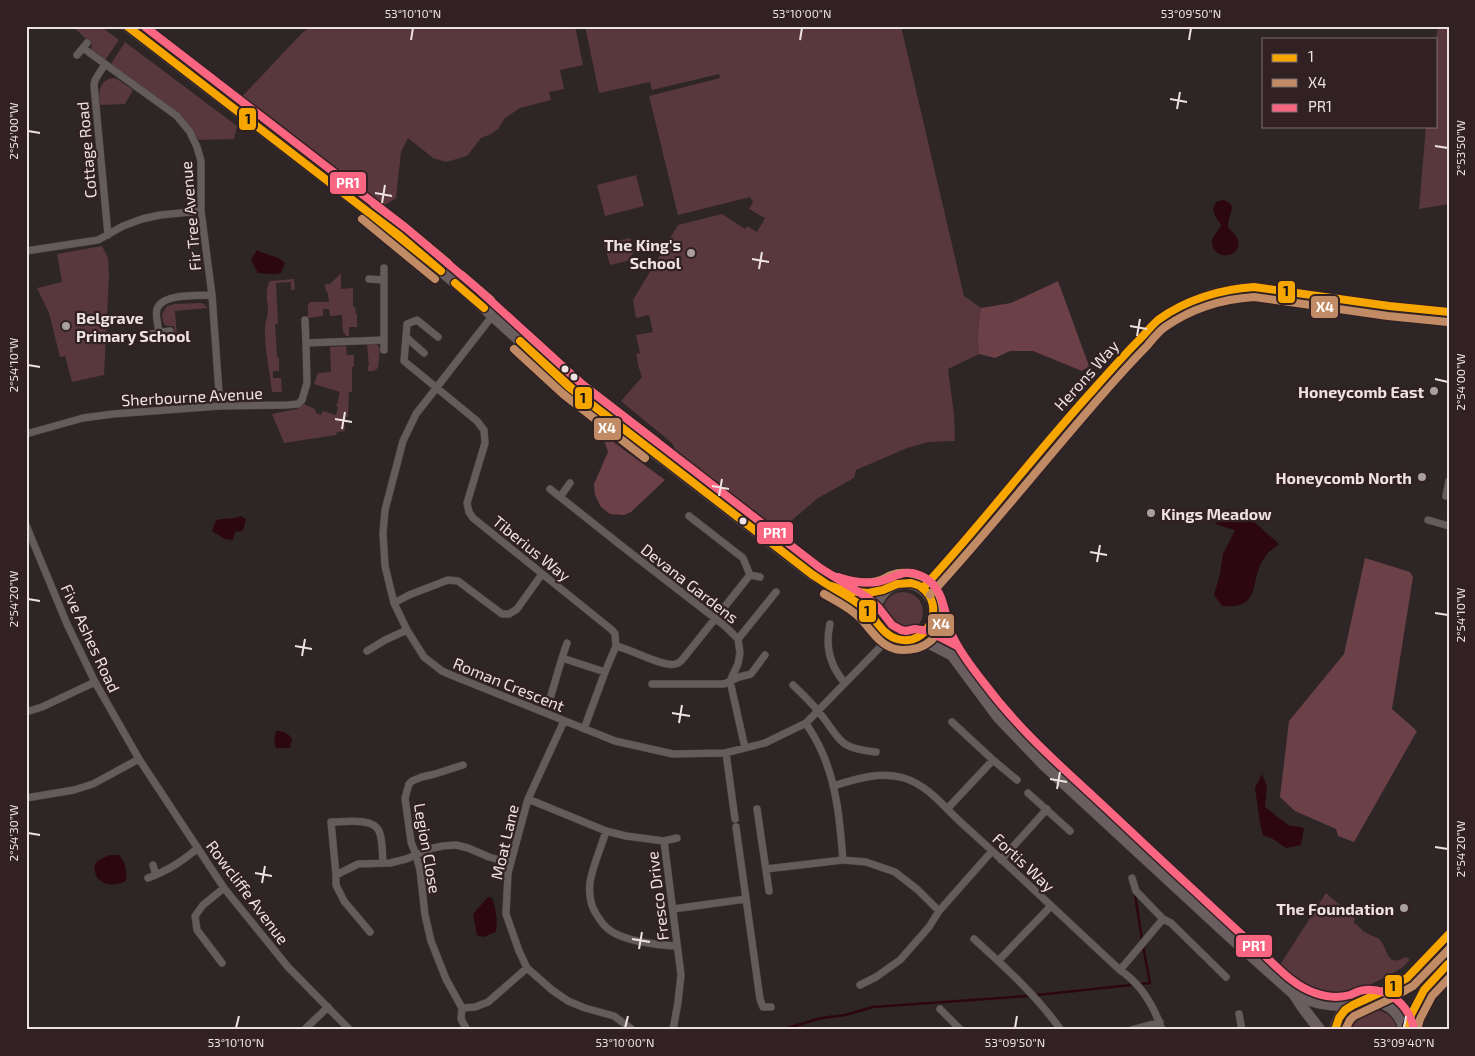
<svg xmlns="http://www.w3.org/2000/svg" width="1475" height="1056" font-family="'Exo 2',sans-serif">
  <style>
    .green { fill: #58383c }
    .forest { fill: #6b4147 }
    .water { fill: #2d0710 }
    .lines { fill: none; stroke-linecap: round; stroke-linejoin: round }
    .stream { stroke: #2d0710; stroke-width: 2.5 }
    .minor-casing { stroke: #484041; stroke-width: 8 }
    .tertiary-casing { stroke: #484041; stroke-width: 10 }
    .trunk-casing { stroke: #484041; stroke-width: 12 }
    .minor { stroke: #645b5c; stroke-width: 7 }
    .tertiary { stroke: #645b5c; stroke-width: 9 }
    .trunk { stroke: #6a5e60; stroke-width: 11 }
    .bus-1-casing { stroke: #322123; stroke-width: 11 }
    .bus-2-casing { stroke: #322123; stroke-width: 11 }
    .bus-3-casing { stroke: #322123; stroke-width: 11 }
    .bus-1 { stroke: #f7a600; stroke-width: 8 }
    .bus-2 { stroke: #c18c65; stroke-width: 8 }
    .bus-3 { stroke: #fa6682; stroke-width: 8 }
    .ticks { fill: none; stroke: #ede1e2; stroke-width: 2 }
    .poi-dot { fill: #aa9fa0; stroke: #322123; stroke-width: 2 }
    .bus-dot { fill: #ede1e2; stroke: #322123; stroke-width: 2 }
    .labels { text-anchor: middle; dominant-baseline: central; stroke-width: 4.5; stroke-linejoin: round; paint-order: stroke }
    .street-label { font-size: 16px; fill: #ede1e2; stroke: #322123 }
    .poi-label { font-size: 16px; font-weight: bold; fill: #ede1e2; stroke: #322123; text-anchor: end }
    .line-badge { stroke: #322123; stroke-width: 2 }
    .badge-label { font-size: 14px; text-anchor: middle; font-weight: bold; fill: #fff }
    .pale-badge-label { font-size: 14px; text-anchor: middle; font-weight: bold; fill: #111 }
    .neatline { fill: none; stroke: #ede1e2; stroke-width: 2 }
    .ticks-label { font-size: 12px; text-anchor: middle; fill: #ede1e2 }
  </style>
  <rect width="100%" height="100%" fill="#2e2526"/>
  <path class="green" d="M72,26H100L119,40L105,60L91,50L92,45L81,34Z
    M311,26H575L583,65L560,70L564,89L549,92L551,100L520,108L505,118L498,129L491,134L481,138L467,156L446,162L433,158L408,138L401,152L396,198L377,210L237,102L302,33Z
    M585,26H901L964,296L981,308C978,324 977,338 979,354L948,369L954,414L955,441L929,442L907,448L856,470L854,478L818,498L777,533L717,486L682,465L672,443L621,401L642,377L639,368L636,354L640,353L636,335L653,332L649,315L636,318L633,300L678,225L722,214L745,229L747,226L757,232L765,218L749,209L753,202L750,197L678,215L649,96L720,78L719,74L652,90L650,82L599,93Z
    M1438,26L1449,30V204L1419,209L1426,126H1436V39Z
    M125,42L237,126L234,139L199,140L186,121L179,115L111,64Z
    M113,78L117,79L133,90L125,104L100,105C98,93 99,80 113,78Z
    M636,175L644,206L605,216L597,185Z
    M630,238L634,252L627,261L610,265L604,244Z
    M102,246L108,258L109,276L104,375L72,382L65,356L60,357L49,313L37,288L62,282L57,254Z
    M341,273V289L353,288V307H355L356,314L357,315V327H349V336H346L343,332L342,315L330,316L329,309H323V316L308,318V305L310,302H329L328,293L326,292L325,284H330Z
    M294,279L295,289L291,290V282L276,283L278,324H275L277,357L279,358V371H273V378H281L282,392H272C270,370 264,349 265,327C265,321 268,316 268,311C268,301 264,290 270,281Z
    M202,303L208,308L175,311L177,336H175L174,326H166L163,322L162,314L167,306L175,304Z
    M367,344H377L380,349L378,368L374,371H368V366H369Z
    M346,346L347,355H354V367H352V392H349L348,417H346V420L344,421L345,431L337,432L336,435L284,443L272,414L297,409L304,404L315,409L316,413L321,415L323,411L336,415L338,407L335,405L337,404L340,392L314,384L318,373L331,372L330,347Z
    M883 612a20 20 0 1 1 40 0a20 20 0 1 1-40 0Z
    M1326,893L1355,918L1354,923C1358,925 1360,928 1363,931C1368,934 1373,936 1378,938C1389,946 1384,969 1406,957L1410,960C1406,963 1403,968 1398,970C1383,979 1348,997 1330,995C1313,993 1296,982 1280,976V965Z
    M1371,1009C1384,1010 1394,1016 1397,1030H1346C1350,1017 1358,1011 1371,1009Z"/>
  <path class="forest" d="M1058,281L1089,366L1082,371L1033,351H1010L995,358L979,354C977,338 978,324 981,308L1011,303Z
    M597,430L665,480L631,512L624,515L610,514L601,507L595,495L594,484L608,452L605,443Z
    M1365,558L1410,572L1413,577L1392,709L1417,731L1354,842L1338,836L1336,829L1295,811L1280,797L1289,721L1344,654Z"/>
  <path class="water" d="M1223,200C1240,205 1227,215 1228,227C1231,232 1236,234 1238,240C1243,258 1212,262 1212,242C1212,236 1219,231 1221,225L1215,216L1213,209L1216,202Z
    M257,250C267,256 277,255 285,263L281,273C272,276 267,273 258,273L251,260Z
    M1226,509L1244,513L1279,544C1274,548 1268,552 1265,557C1248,579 1264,610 1222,606L1214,595L1220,574L1223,554L1235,530L1215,524Z
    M241,516L246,519L243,531L235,532L233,540L225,539L212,531L216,520C225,518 232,520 241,516Z
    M276,731C283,731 287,732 292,739L290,748H276L274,741Z
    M1262,774L1267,787L1265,807L1288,825L1304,828L1301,845L1286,848L1273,839L1263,835L1260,823L1255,788Z
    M110,855H119C126,863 127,871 126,881C115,887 98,886 95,872C94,868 94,866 96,863C99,859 105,857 110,855Z
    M488,897L492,898C496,910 498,919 496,932L483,937L477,935L473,914Z"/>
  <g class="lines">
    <path class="stream" d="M1135,894L1142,940
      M781,1030L821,1018L845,1015L873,1007L1028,996L1150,983L1143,946"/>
    <defs>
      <path id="minor" d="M83,48L177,116L190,132L197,147L201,161V211L212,295L220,406
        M77,55L87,43
        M105,64L95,80L94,85L108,235
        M26,251L98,240L123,226L142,219L160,215L201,211
        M369,279L384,280
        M493,315L416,414L403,441L385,510L383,533L385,566L394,603L407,630L424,657L442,671L451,675L615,741L673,754L725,753L765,743L806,723L890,637
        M305,320L306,343
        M159,332C158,325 155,315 157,309C162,293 198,296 212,295
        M149,334L170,331
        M406,337L424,353
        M438,337L417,320L407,324L404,361L477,421L484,430L485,443L467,503L469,512L473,518L612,630L615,634L616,646L605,672L584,729
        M384,340V350
        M26,434L83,418L113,414L220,406L287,405L298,404L302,400L307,383L306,343L384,340V268
        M550,489L623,547L725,626L738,639L740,653L738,664L730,681L745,748
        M1446,496L1449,481
        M560,497L570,483
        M1428,520L1449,526
        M26,525L67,624L95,682L139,759L224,888L288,967L350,1030
        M750,575L760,577
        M394,603L409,595L448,580L458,581L502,614H509L517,609L542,574
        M830,624C825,646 830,666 845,683
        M738,639L776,592
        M616,646C631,649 664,668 675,664C678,664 680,662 682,660L750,575L743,558L689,516
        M367,651L385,640L407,630
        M562,658L567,643
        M652,684H724L739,677L751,674L765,655
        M793,685C801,693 810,701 818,711C841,738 835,748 876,752
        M549,702L562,658L605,672
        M26,712L42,707L95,682
        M564,721L528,799L508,873L506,914L519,951L527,968L552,990L568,1001L585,1008L614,1016L633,1030
        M952,722L993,760L1017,780
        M806,723C811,732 817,740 821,750C837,784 840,823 843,860
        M726,753L735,819
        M463,765L435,774L422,777L412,781L409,784L405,798L411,842L416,855L420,870L425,915L431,941L446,979L462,1008L461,1019L467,1030
        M833,786C856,779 880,771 904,778C930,786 946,810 966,827C1018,874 1068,922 1120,970C1141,984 1154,1006 1162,1030
        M1028,793L1070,831
        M26,798L74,790L93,784L139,759
        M528,799L606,831L626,836L664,841L681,975L678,1002L673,1030
        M757,809L769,891
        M947,809L993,760
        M736,827L760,999L763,1007H771
        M606,831C601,848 593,865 590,882C589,892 590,903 595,912C598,917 602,924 607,928C621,941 657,945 677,946
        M664,841L677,838
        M1001,860L1047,809
        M153,865L156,875
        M766,869L843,860L866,862L895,872L918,890L939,911
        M336,875L358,864L390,863L406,859L433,848L443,846L456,845L468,848L489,857L510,863
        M148,878C169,870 181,862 198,848
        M1132,878L1136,891L1163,919L1171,923L1226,977
        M673,909L746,899
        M370,932L344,901L336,885V875L331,822C343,822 373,817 379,831C383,840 382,853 383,863
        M974,939C1005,967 1036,995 1061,1030
        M998,961L1051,906
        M222,963L197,930L195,916L203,905L224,888
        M1120,970L1163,919
        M860,985L876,977L900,960L929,927L939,911L992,851
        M462,1008L475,1007L488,1002L527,968
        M940,1009L961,1030
        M1239,1014L1242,1030
        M304,1030L328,1007
        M1131,1030L1160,1022"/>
      <path id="tertiary" d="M923,588L958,550L1059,428L1124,355L1158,320L1184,305L1210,294L1238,288L1254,287L1389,306L1449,312
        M1364,1000L1401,982L1407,978L1449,934
        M1406,1030L1411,1015L1424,990L1449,964"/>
      <path id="trunk" d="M127,26L400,236L472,297L577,393L814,576L861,605L871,614L879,624
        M876 612a29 29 0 1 1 58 0a29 29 0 1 1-58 0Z
        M840,588C856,592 869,593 885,591
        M934,612L938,628L952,655L998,717L1043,764L1228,935L1294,994C1313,1003 1329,1006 1350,1005
        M915,639L925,641L952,655
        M1294,994L1303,1008L1320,1030
        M1335,1030C1342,991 1397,991 1404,1030"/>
    </defs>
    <use href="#minor" class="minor-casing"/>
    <use href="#tertiary" class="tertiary-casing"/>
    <use href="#trunk" class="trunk-casing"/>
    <use href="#minor" class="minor"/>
    <use href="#tertiary" class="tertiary"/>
    <use href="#trunk" class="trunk"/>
    <defs>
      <path id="bus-1" d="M127,26L368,212
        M127,26L368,212
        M368,212L400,236L441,271
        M368,212L441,271
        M455,283L484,308
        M455,283L484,308
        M520,341L577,393L651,450
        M520,341L569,387L651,450
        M651,450L809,572L828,585
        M651,450L814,576L828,585
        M911,583C914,584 919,585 921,587C947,605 928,648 897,639C881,634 876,618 864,608C853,599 840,592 828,585L848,591L868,593L883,590L897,584Z
        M923,588C982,524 1035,454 1094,389C1109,372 1124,355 1140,339C1146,333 1152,325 1158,320C1185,300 1221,289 1254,287L1389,306L1449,312
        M1335,1030L1339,1018L1345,1010L1353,1005L1386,990L1407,978L1449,934
        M1406,1030L1411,1015L1424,990L1448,964"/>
      <path id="bus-2" d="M374,204L406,228L448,263
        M362,219L435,279
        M462,275L491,300
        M527,334L583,385L657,442
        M514,349L563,394L645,458
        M824,594C836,601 849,607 859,617C871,629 878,644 895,649C903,651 910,650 918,648C941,640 948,616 939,595C937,588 931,581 925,578C914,573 902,571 891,575C886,577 883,580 877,581C863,585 847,581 833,576
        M930,595C989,531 1043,462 1101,396C1116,379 1131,362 1147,346C1152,340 1158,332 1165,327C1191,309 1222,299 1254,297L1388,316L1448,322
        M1345,1030L1350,1020L1354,1016L1390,999L1413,986L1449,949
        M1417,1030L1420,1019L1432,996L1449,978"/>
      <path id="bus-3" d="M144,26L406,228L479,290L583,385L820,568L867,597L878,607L892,625L901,630L906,631L915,629L928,631L957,646
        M838,577C850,581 863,584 877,582C896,578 905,566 925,578C946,590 944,618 953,637C961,654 973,669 984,683C1014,723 1046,753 1082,786C1117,818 1151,851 1186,883C1211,906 1236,930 1262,953C1278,968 1294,986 1315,993C1326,997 1339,998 1350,995C1355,993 1360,990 1365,990C1390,988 1408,1005 1414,1028"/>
    </defs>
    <use href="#bus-1" class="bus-1-casing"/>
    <use href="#bus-2" class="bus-2-casing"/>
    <use href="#bus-3" class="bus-3-casing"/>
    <use href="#bus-1" class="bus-1"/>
    <use href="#bus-2" class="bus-2"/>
    <use href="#bus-3" class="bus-3"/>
  </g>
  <path class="ticks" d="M411,40L413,28M800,40L802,28M1189,40L1191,28M1170,99L1187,102M1177,109L1180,92M28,131L40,133M1435,146L1448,148M375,193L392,196M382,203L385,185M752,259L769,262M759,269L762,252M1130,326L1147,329M1137,336L1140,319M28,365L40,367M1435,379L1448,382M335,419L352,422M342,429L345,412M712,486L729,489M719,496L722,479M1090,552L1107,555M1097,562L1100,545M28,599L40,601M1435,613L1448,615M295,646L312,649M302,656L305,639M672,713L690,716M679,723L682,705M1050,779L1067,782M1057,789L1060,772M28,833L40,835M1435,847L1448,849M255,873L272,876M262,883L265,866M632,939L650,942M639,949L642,932M236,1028L239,1016M625,1028L628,1016M1015,1028L1017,1016M1404,1028L1406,1016"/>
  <g class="poi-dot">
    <circle cx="691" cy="253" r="5"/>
    <circle cx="66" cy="326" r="5"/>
    <circle cx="1434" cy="391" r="5"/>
    <circle cx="1422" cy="477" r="5"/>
    <circle cx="1151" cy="513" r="5"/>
    <circle cx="1404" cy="908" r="5"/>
  </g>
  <g class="bus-dot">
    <circle cx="565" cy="369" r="4.5"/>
    <circle cx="574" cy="377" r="4.5"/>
    <circle cx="743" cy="521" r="4.5"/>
  </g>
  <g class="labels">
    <g class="street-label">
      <text transform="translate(86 150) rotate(-95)">Cottage Road</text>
      <text transform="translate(190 216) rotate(-95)">Fir Tree Avenue</text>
      <text transform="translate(1086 375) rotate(-48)">Herons Way</text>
      <text transform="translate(192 396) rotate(-3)">Sherbourne Avenue</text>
      <text transform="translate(532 548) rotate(39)">Tiberius Way</text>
      <text transform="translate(690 583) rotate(38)">Devana Gardens</text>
      <text transform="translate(91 638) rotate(65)">Five Ashes Road</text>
      <text transform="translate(509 684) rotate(22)">Roman Crescent</text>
      <text transform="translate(504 842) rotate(-77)">Moat Lane</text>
      <text transform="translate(428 848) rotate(80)">Legion Close</text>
      <text transform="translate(1024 862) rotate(43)">Fortis Way</text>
      <text transform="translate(248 892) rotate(53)">Rowcliffe Avenue</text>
      <text transform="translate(657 896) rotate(-97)">Fresco Drive</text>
    </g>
    <g class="poi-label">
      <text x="681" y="244">The King's<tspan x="681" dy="18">School</tspan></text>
      <text x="76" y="317" text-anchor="start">Belgrave<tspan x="76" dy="18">Primary School</tspan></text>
      <text x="1424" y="391">Honeycomb East</text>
      <text x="1412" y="477">Honeycomb North</text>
      <text x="1161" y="513" text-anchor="start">Kings Meadow</text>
      <text x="1394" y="908">The Foundation</text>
    </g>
  </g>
  <g class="line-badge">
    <rect x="238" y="107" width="19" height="24" rx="5" fill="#f7a600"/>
    <rect x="329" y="171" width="38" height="24" rx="5" fill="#fa6682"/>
    <rect x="1277" y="280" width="19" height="24" rx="5" fill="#f7a600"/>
    <rect x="1310" y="295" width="29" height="24" rx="5" fill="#c18c65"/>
    <rect x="574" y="386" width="19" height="24" rx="5" fill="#f7a600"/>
    <rect x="593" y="417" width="29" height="24" rx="5" fill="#c18c65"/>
    <rect x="756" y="521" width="38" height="24" rx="5" fill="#fa6682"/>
    <rect x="858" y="599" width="19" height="24" rx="5" fill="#f7a600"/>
    <rect x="927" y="613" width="28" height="24" rx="5" fill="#c18c65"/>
    <rect x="1235" y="934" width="38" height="24" rx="5" fill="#fa6682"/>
    <rect x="1384" y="974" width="19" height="24" rx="5" fill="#f7a600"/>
  </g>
  <g class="badge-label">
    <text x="348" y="188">PR1</text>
    <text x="1325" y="312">X4</text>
    <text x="607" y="433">X4</text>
    <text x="775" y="538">PR1</text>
    <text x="941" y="629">X4</text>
    <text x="1254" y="951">PR1</text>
  </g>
  <g class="pale-badge-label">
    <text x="248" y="124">1</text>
    <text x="1286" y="296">1</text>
    <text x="583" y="403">1</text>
    <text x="867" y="616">1</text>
    <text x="1393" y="991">1</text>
  </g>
  <rect width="1475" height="1056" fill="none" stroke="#322123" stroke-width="55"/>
  <rect x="1262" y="38" width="175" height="90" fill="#322123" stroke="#7d6e6f"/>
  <rect x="1272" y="54" width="25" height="8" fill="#f7a600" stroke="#7d6e6f"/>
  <text x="1308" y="62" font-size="15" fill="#ede1e2">1</text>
  <rect x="1272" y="79" width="25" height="8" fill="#c18c65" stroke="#7d6e6f"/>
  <text x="1308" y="88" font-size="15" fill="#ede1e2">X4</text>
  <rect x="1272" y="104" width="25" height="8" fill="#fa6682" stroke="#7d6e6f"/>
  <text x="1308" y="112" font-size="15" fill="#ede1e2">PR1</text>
  <rect x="28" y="28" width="1420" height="1000" class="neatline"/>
  <g class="ticks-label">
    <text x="413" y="18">53°10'10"N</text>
    <text x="802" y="18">53°10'00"N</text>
    <text x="1191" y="18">53°09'50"N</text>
    <text transform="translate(14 131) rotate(-90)" y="4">2°54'00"W</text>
    <text transform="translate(1461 148) rotate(-90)" y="4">2°53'50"W</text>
    <text transform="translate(14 365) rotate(-90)" y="4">2°54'10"W</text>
    <text transform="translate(1461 382) rotate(-90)" y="4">2°54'00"W</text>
    <text transform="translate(14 599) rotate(-90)" y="4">2°54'20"W</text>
    <text transform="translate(1461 615) rotate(-90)" y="4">2°54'10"W</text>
    <text transform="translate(14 833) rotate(-90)" y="4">2°54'30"W</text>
    <text transform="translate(1461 849) rotate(-90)" y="4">2°54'20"W</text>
    <text x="236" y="1047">53°10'10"N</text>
    <text x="625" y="1047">53°10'00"N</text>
    <text x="1015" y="1047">53°09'50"N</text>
    <text x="1404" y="1047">53°09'40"N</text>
  </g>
</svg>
